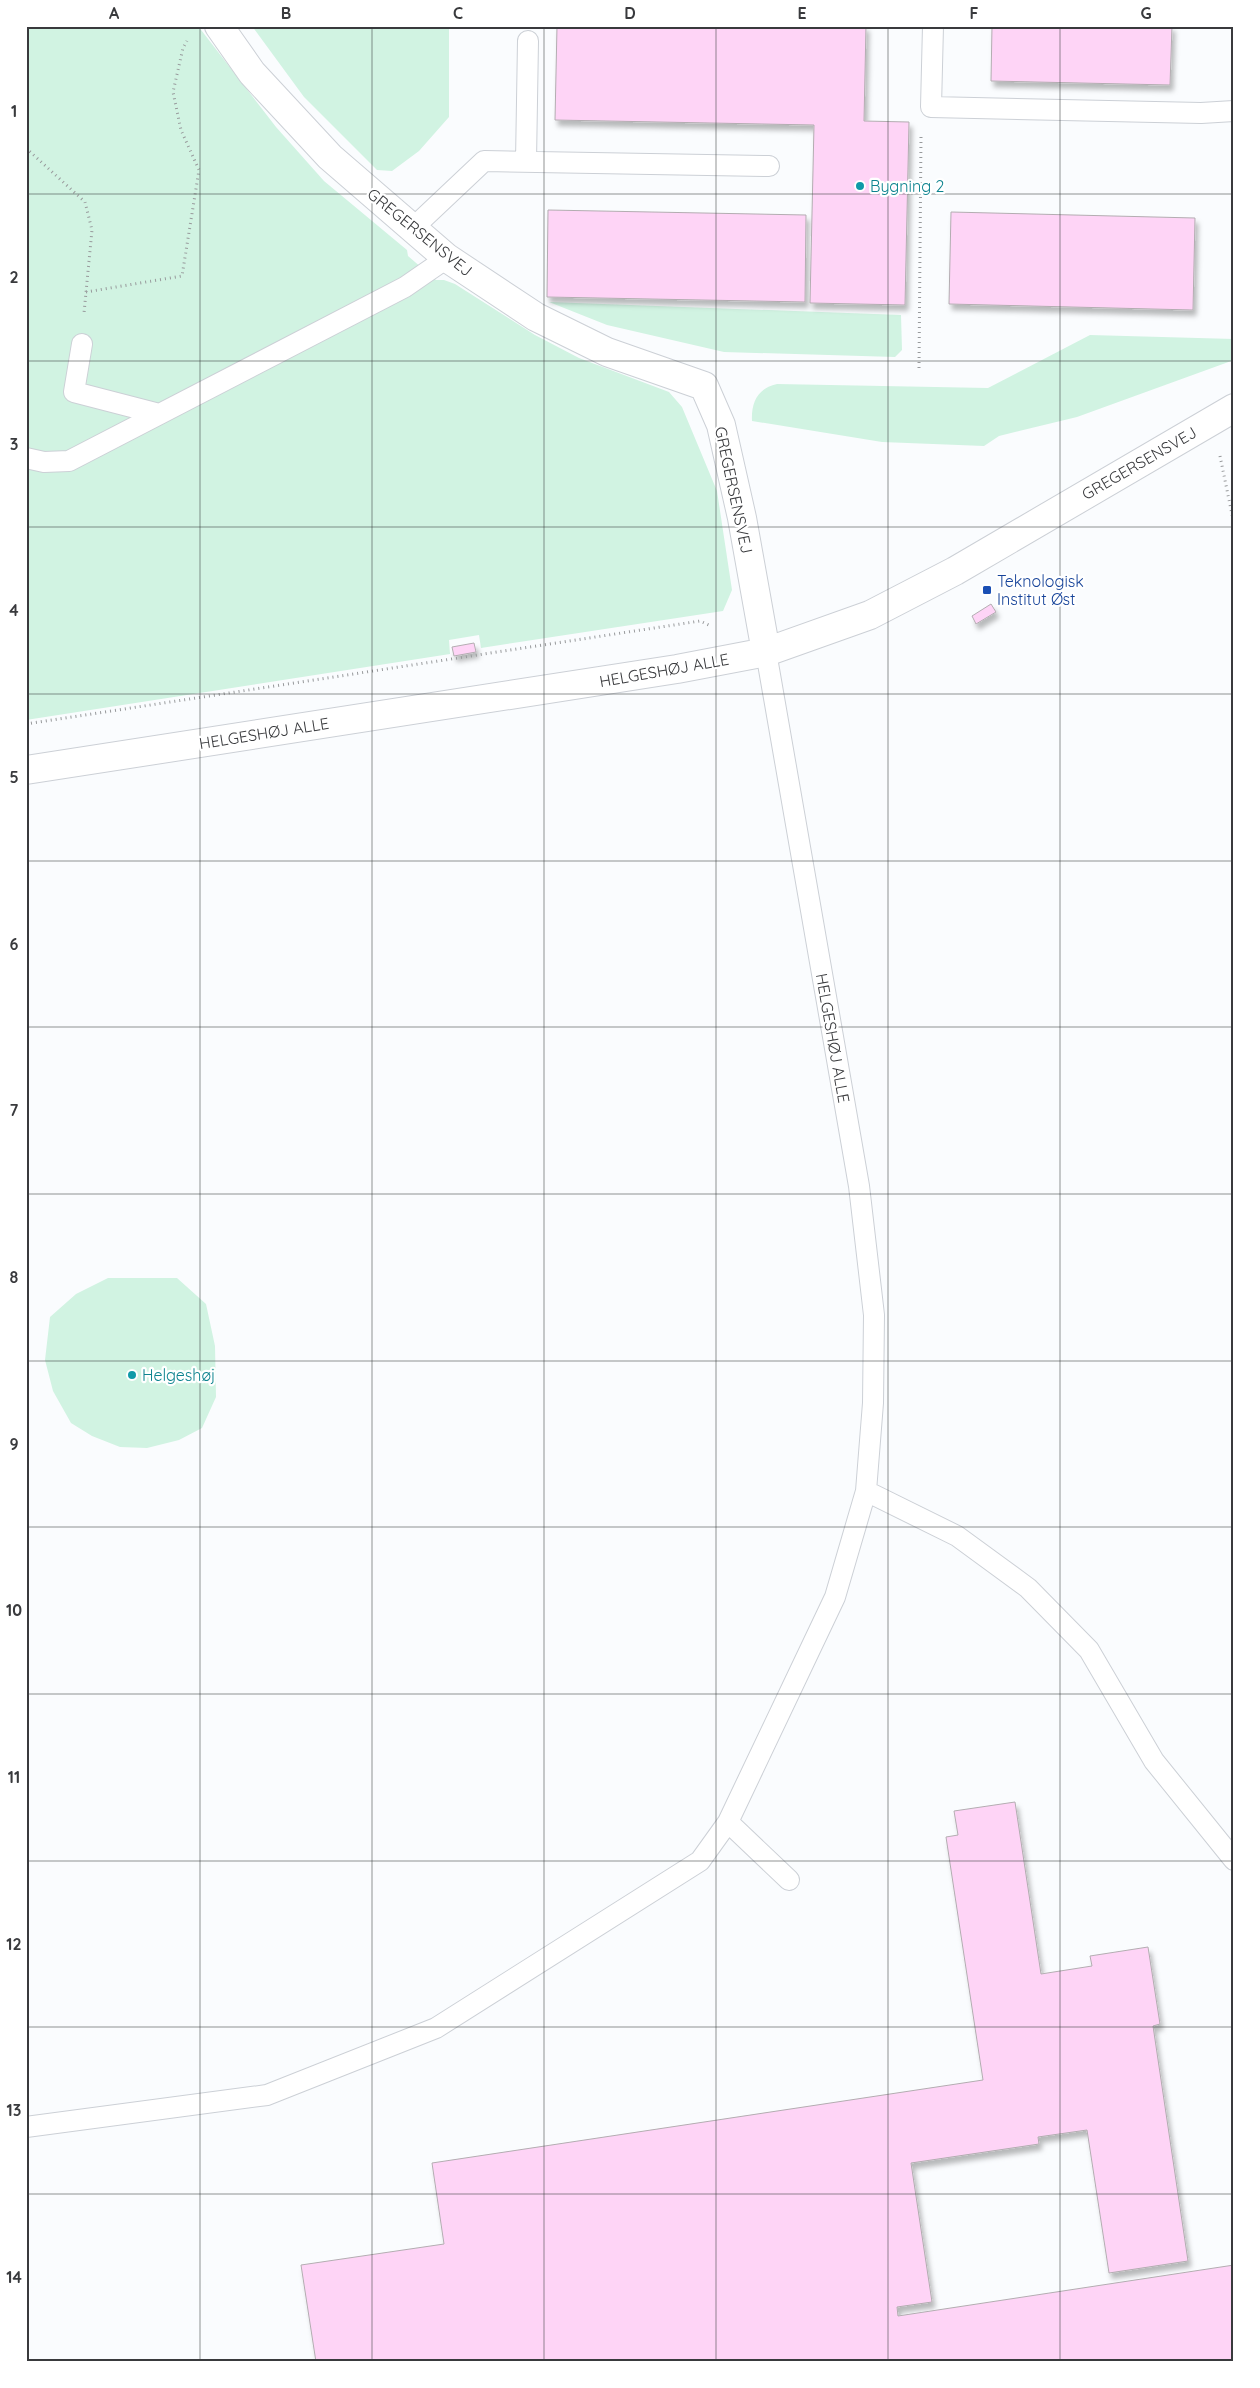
<svg xmlns="http://www.w3.org/2000/svg" width="1260" height="2388" font-family="Quicksand,sans-serif">
  <style>
    .green { fill: #d1f3e2 }
    .building { fill: #fed4f6; stroke: #b3adb1; filter: url(#shadow) }
    .lines { fill: none; stroke-linecap: round; stroke-linejoin: round }
    .lane-casing { stroke: #ccd0d6; stroke-width: 22 }
    .street-casing { stroke: #ccd0d6; stroke-width: 30 }
    .path { stroke: #989a9c; stroke-width: 3; stroke-dasharray: 1 4; stroke-linecap: butt }
    .lane { stroke: #fff; stroke-width: 20 }
    .street { stroke: #fff; stroke-width: 28 }
    .grid { fill: none; stroke: #393a3d; stroke-width: 1; stroke-opacity: 0.55 }
    .culture-dot { fill: #0f9aa8; stroke: #fff; stroke-width: 2 }
    .transit-dot { fill: #1a4fb4; stroke: #fff; stroke-width: 2 }
    .labels { text-anchor: middle; dominant-baseline: central; stroke-width: 4.5; stroke-linejoin: round; paint-order: stroke }
    .culture-label { font-size: 16px; fill: #0d838f; stroke: #fff; text-anchor: start }
    .street-label { font-size: 16px; fill: #393a3d; stroke: #fff }
    .transit-label { font-size: 16px; fill: #164399; stroke: #fff; text-anchor: start }
    .neatline { fill: none; stroke: #393a3d; stroke-width: 2 }
    .grid-label { font-size: 16px; text-anchor: middle; font-weight: bold; fill: #393a3d }
  </style>
  <defs>
    <filter id="shadow"><feDropShadow dx="3" dy="5.5" stdDeviation="2.5" flood-color="#0004"/></filter>
  </defs>
  <rect width="100%" height="100%" fill="#fafcfe"/>
  <path class="green" d="M26,26H198L276,127L324,181L407,250L408,256L436,280H444L455,284L535,335L579,358L669,392L682,407L717,491L732,590L723,611L481,648L479,635L449,640L450,654L26,720Z
    M252,26H449V117L419,151L392,171L377,170L304,97Z
    M549,302L901,315L902,350L895,357L724,352L607,325Z
    M1090,335L1234,339V360L1077,417L999,436L984,446L882,442L752,421C751,402 758,388 777,384L988,388Z
    M108,1278H177L206,1304L215,1346L216,1397L202,1428L179,1440L147,1448L120,1447L92,1436L71,1423L53,1391L45,1360L50,1317L76,1294Z"/>
  <path class="building" d="M557,26H866L864,121L909,122L905,305L810,303L814,125L555,120Z
    M992,26H1172L1170,85L991,81Z
    M548,210L806,215L805,302L547,297Z
    M951,212L1195,218L1193,310L949,304Z
    M991,604L996,612L976,624L972,616Z
    M474,643L476,652L454,656L452,647Z
    M1015,1802L1041,1974L1092,1966L1090,1956L1148,1947L1160,2024L1153,2026L1188,2261L1109,2273L1087,2130L1038,2137L1039,2144L911,2163L932,2302L897,2307L898,2316L1234,2265V2362H316L301,2265L444,2244L432,2163L983,2080L946,1837L958,1835L954,1811Z"/>
  <g class="lines">
    <defs>
      <path id="lane" d="M933,26L931,107L1201,113L1234,111
        M526,161L528,41
        M413,228L484,161L769,166
        M82,344L74,392L159,414
        M26,458L44,462L69,461L405,287L447,258
        M866,1491L957,1536L1028,1588L1089,1650L1154,1761L1234,1860
        M728,1822L789,1880
        M26,2127L267,2095L436,2028L700,1861L728,1822L835,1597L866,1491L873,1403L874,1315L859,1186L766,652"/>
      <path id="street" d="M219,26L252,73L330,157L447,258L536,317L607,352L704,386L721,425L742,518L766,652
        M26,770L677,669L766,652L870,615L955,571L1234,408"/>
    </defs>
    <use href="#lane" class="lane-casing"/>
    <use href="#street" class="street-casing"/>
    <path class="path" d="M26,148L85,202L92,230L84,313
      M86,292L182,276L199,170L181,130L173,92L183,48L187,41
      M919,368L921,136
      M1220,456L1234,524
      M26,724L700,621L711,626"/>
    <use href="#lane" class="lane"/>
    <use href="#street" class="street"/>
  </g>
  <path class="grid" d="M200,26V2362M372,26V2362M544,26V2362M716,26V2362M888,26V2362M1060,26V2362M26,194H1234M26,361H1234M26,527H1234M26,694H1234M26,861H1234M26,1027H1234M26,1194H1234M26,1361H1234M26,1527H1234M26,1694H1234M26,1861H1234M26,2027H1234M26,2194H1234"/>
  <g class="culture-dot">
    <circle cx="860" cy="186" r="5"/>
    <circle cx="132" cy="1375" r="5"/>
  </g>
  <rect class="transit-dot" x="982" y="585" width="10" height="10" rx="2.5"/>
  <g class="labels">
    <g class="culture-label">
      <text x="870" y="186">Bygning 2</text>
      <text x="142" y="1375">Helgeshøj</text>
    </g>
    <g class="street-label">
      <text transform="translate(420 232) rotate(39)">GREGERSENSVEJ</text>
      <text transform="translate(1139 463) rotate(-30)">GREGERSENSVEJ</text>
      <text transform="translate(734 490) rotate(78)">GREGERSENSVEJ</text>
      <text transform="translate(664 670) rotate(-10)">HELGESHØJ ALLE</text>
      <text transform="translate(264 733) rotate(-9)">HELGESHØJ ALLE</text>
      <text transform="translate(833 1038) rotate(80)">HELGESHØJ ALLE</text>
    </g>
    <g class="transit-label">
      <text x="997" y="581">Teknologisk<tspan x="997" dy="18">Institut Øst</tspan></text>
    </g>
  </g>
  <rect width="1260" height="2388" fill="none" stroke="#ffffff" stroke-width="55"/>
  <rect x="28" y="28" width="1204" height="2332" class="neatline"/>
  <g class="grid-label">
    <text x="114" y="19">A</text>
    <text x="286" y="19">B</text>
    <text x="458" y="19">C</text>
    <text x="630" y="19">D</text>
    <text x="802" y="19">E</text>
    <text x="974" y="19">F</text>
    <text x="1146" y="19">G</text>
    <text x="14" y="117">1</text>
    <text x="14" y="283">2</text>
    <text x="14" y="450">3</text>
    <text x="14" y="616">4</text>
    <text x="14" y="783">5</text>
    <text x="14" y="950">6</text>
    <text x="14" y="1116">7</text>
    <text x="14" y="1283">8</text>
    <text x="14" y="1450">9</text>
    <text x="14" y="1616">10</text>
    <text x="14" y="1783">11</text>
    <text x="14" y="1950">12</text>
    <text x="14" y="2116">13</text>
    <text x="14" y="2283">14</text>
  </g>
</svg>
